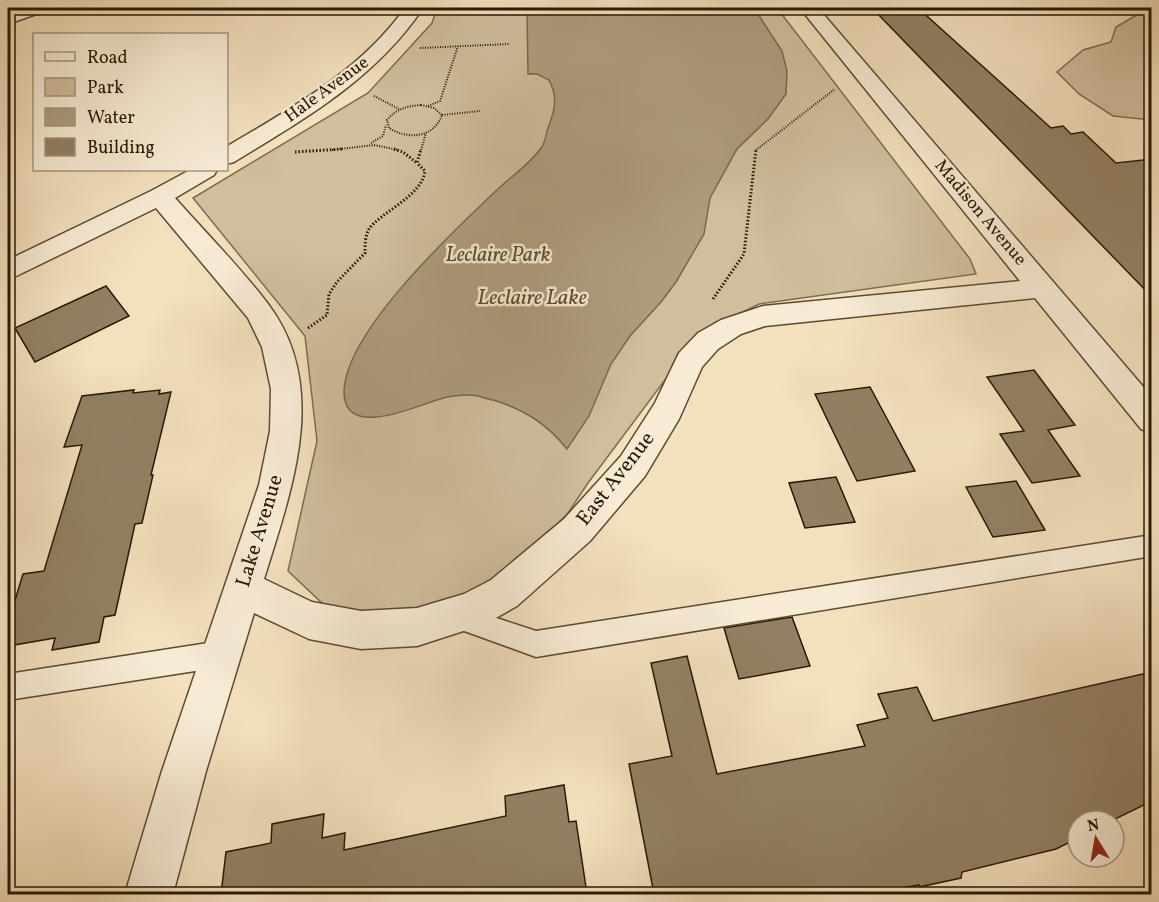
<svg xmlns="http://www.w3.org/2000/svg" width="1159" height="902" font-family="Vollkorn,serif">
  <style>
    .green { fill: #d0be9d; stroke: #7c6c50; stroke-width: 1.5 }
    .water { fill: #ae9c7e; stroke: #78684d; stroke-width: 1.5 }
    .building { fill: #928064; stroke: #281903; stroke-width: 1.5 }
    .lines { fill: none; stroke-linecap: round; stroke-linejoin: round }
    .service-casing { stroke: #5b4b32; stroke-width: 3 }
    .minor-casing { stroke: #5b4b32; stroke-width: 3 }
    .path-far1 { stroke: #281903; stroke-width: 2; stroke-dasharray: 1 1.5; stroke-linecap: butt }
    .path { stroke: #281903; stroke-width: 3; stroke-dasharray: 1.5 2; stroke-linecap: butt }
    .service { fill: #f7ebd4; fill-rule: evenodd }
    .minor { fill: #f7ebd4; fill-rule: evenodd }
    .labels { text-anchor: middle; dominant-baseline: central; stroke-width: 5; stroke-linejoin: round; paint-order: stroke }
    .far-street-label { font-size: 18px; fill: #281903; stroke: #f7ebd4 }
    .park-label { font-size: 21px; font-style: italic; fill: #5a4b31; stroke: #f7ebd4 }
    .street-label { font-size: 21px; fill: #281903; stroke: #f7ebd4 }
    .water-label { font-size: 22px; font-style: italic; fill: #5e4d34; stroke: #f7ebd4 }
  </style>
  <rect width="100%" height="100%" fill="#f3e0bd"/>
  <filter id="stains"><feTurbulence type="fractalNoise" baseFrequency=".00333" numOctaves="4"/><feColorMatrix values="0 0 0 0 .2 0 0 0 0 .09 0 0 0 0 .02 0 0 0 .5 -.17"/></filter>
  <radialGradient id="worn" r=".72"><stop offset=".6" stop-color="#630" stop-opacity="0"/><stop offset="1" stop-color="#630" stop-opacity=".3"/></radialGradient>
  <path class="green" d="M437,8H777L970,259L976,274L759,304L700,333L588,483L568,513L506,577L441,606L375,614L323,604L288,571L317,441L305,336L193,198L368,93L432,23Z
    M1140,13L1151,15V120L1113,116L1079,94L1057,72L1083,50L1111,42L1116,27Z"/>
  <path class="water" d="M527,8H754L782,51L787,71L786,94L768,119L737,149L710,198L704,234L676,282L661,302L630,336L611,364L589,416L567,449C547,424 524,409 493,400C486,399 478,395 471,395C462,395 449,396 440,399C418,405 344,441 344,392C345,331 455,230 498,189C512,176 531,163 541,148C544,144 546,137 547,131C554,112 559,99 549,80L537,74H528Z"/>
  <path class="building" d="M872,8H918L1051,128L1063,126L1071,134L1083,132L1116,163L1152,159V297Z
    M106,286L129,316L35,362L15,328Z
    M1034,370L1075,425L1048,430L1080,476L1032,483L1000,434L1024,431L987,377Z
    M870,387L915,471L857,481L815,394Z
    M134,390L133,393L160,390L159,394L171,392L151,475H153L142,523L135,524L115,615L104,617L99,642L52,650L55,638L8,646V623L23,574L44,571L82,445L64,447L82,396Z
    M836,477L855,522L805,528L789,483Z
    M1016,481L1045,530L993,537L966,487Z
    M792,617L810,666L739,679L724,628Z
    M687,656L717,774L865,746L857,725L888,718L878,694L917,687L933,721L1152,672V801L1111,821H1078V838L1056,849L962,872L961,878L919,887V885L869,894H654L629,764L672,756L651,663Z
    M564,785L569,822L576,821L587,894H221L226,852L271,843L272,824L324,814L322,838L345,833L344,850L506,816L505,796Z"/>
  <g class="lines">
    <defs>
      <path id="service" d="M1152,535V556L536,657L445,624L442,616L445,608L454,604L536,631Z
        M221,641L230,645L234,654L230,663L221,667L8,700V674Z"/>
      <path id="minor" d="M21,8H45L42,12L8,24V13Z
        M405,8H423C375,79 306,118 234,162L226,164V147C292,108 360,71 405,8Z
        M800,8H818L1152,397V433L1141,429L1035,298L765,326L741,334L718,349L702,367L679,419L645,476L590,541L517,606L485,624L417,646L361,649L309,639L254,613L206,771L173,894H125L162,771L259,485L270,431L271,389L262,347L248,318L156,208L8,280V260L151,191L190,170H217L214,175L175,198C206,233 240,267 268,304C331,387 291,491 264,579L312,602L361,611L417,608L464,594L491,580L564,519L621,456L655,403L679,353L698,333L721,320L763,306L1020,281Z"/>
    </defs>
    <use href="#service" class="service-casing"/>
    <use href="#minor" class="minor-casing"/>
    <path class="path-far1" d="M420,48L509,44
      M374,96L399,109
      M421,105L434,108L442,115C434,138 408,140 389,128L387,120C396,109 407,106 421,105Z
      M428,106L440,101L458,46
      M442,115L480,111
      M371,143L383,136L386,125
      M332,150L374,145L398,150
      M421,150L426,133
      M756,150L835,89"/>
    <path class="path" d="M394,149L403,152L417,163L421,149
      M295,152L342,149
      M713,299L744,254L756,149
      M308,328L327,315L329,294L337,282L365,253C365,245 365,236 369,229C381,212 422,196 425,171L417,163"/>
    <use href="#service" class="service"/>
    <use href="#minor" class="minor"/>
  </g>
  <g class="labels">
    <g class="far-street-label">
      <text transform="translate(327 90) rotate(-36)">Hale Avenue</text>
      <text transform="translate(980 213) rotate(50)">Madison Avenue</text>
    </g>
    <g class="park-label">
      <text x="498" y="255">Leclaire Park</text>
    </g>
    <g class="street-label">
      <text transform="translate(616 479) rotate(-52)">East Avenue</text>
      <text transform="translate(260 531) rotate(-73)">Lake Avenue</text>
    </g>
    <g class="water-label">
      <text x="532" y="298">Leclaire Lake</text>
    </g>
  </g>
  <rect width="1159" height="902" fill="none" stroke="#f3e0bd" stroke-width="30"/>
  <rect x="9" y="9" width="1141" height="884" fill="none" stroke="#281903" stroke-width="3"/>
  <rect x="15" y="15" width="1129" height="872" fill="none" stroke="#281903" stroke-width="1.5"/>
  <rect x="33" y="33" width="195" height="138" fill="#f7ebd4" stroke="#a49780" stroke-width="1.5"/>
  <rect x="45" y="52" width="30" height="9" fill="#f7ebd4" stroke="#a49780" stroke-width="1.5"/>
  <text x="87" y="63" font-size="18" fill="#281903">Road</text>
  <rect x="45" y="78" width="30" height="18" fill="#d0be9d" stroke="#a49780" stroke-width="1.5"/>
  <text x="87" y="93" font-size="18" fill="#281903">Park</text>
  <rect x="45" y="108" width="30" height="18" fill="#ae9c7e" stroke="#a49780" stroke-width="1.5"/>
  <text x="87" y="123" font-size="18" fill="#281903">Water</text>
  <rect x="45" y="138" width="30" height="18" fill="#928064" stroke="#a49780" stroke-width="1.5"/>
  <text x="87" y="153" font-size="18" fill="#281903">Building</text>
  <g transform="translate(1096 839) rotate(349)"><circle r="28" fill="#f7ebd4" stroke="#a49780" stroke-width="1.5"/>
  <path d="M0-4.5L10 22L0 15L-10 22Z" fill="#8f2418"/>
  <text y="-9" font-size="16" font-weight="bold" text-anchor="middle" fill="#281903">N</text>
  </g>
  <rect width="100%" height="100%" filter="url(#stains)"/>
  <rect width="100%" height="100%" fill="url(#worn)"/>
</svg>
